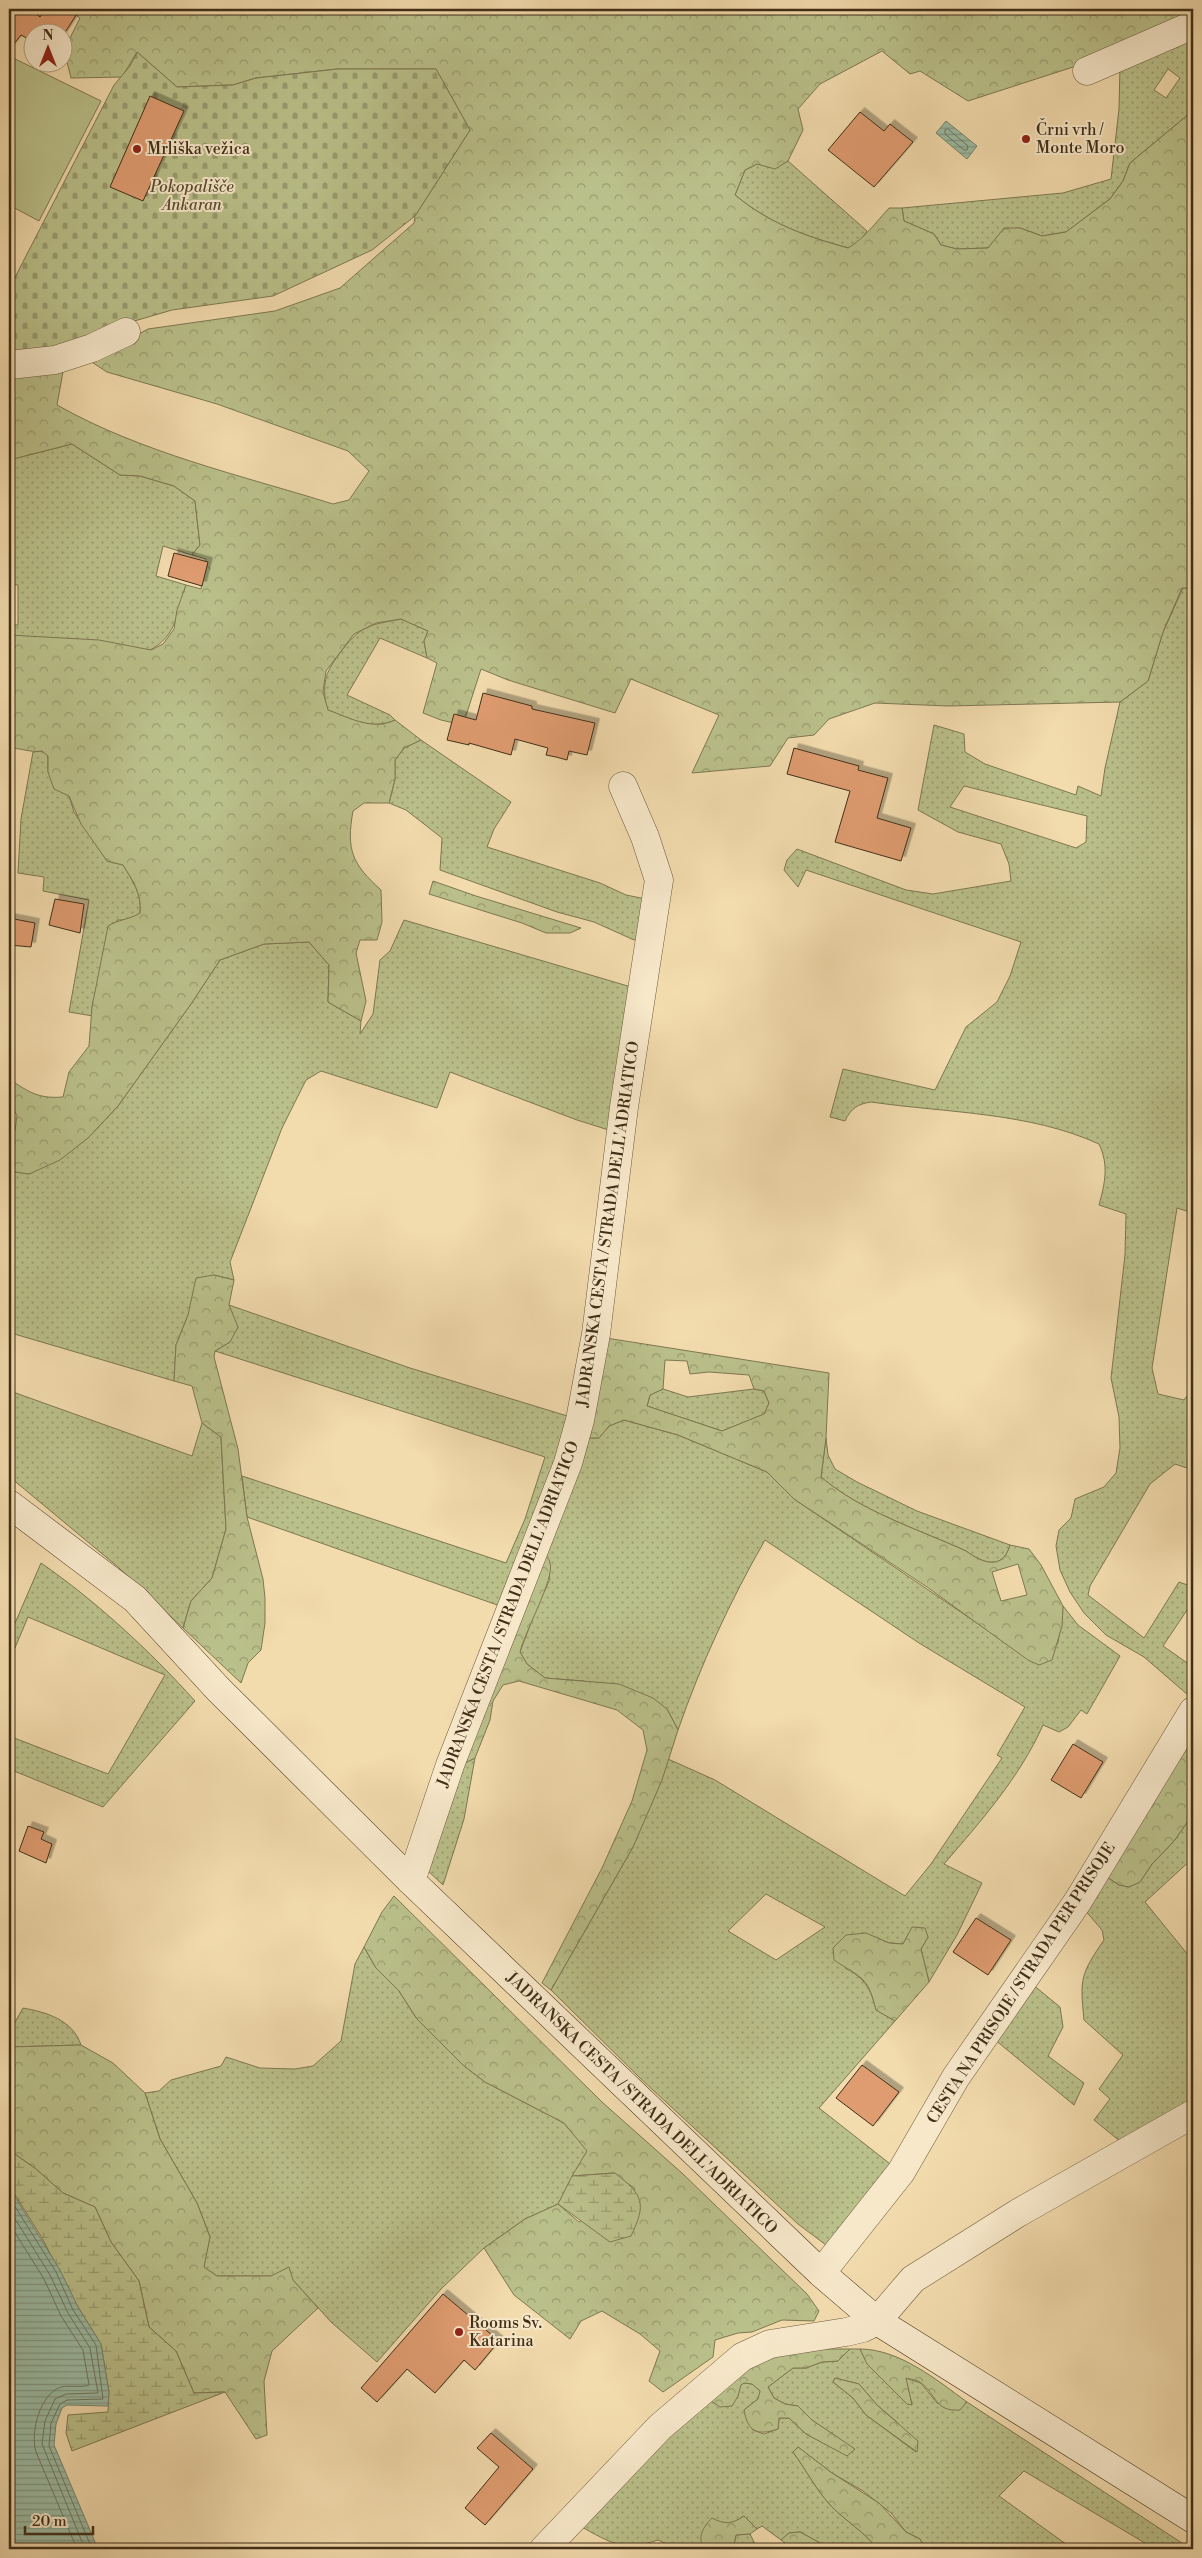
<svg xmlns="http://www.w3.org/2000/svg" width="1202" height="2558" font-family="'Libre Bodoni',serif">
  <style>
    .grass { fill: url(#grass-dots); stroke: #7e7851; fill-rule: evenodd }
    .forest { fill: url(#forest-crowns); stroke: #7e7851; fill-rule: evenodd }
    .wetland { fill: url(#wetland-marsh); stroke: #7e7851 }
    .cemetery { fill: url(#cemetery-stones); stroke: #7e7851 }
    .garden { fill: #bac08a; stroke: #7e7851 }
    .water { fill: url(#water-rules); stroke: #78846d }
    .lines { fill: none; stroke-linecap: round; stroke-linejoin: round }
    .shore { stroke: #6e765e; stroke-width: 1 }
    .building { fill: #df9c70; stroke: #412f18; filter: url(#shadow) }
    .street-casing { stroke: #6d5a3d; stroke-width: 29 }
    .secondary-casing { stroke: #412f18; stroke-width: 29 }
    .street { stroke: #f7e8ca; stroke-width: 28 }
    .secondary { stroke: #f7e8ca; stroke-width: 28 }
    .poi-dot { fill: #8f2418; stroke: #f7e8ca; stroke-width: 2 }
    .labels { text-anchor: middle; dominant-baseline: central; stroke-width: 4; stroke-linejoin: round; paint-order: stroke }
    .poi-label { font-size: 16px; fill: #412f18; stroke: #f7e8ca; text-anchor: start }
    .park-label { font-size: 16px; font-style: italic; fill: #594c2f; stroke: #f7e8ca }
    .street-label { font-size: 16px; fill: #412f18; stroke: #f7e8ca }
  </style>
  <defs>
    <pattern id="grass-dots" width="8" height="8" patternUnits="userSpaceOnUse" patternTransform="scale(1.25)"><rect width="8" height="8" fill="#bac08a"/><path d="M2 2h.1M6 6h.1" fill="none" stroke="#999c70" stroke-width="1.8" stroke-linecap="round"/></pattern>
    <pattern id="forest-crowns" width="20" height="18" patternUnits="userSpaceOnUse" patternTransform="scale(1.25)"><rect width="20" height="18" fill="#bac08a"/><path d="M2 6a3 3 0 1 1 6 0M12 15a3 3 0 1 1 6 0" fill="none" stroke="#999c70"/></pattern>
    <pattern id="wetland-marsh" width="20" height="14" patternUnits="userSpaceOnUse" patternTransform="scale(1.25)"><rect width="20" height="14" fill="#bac08a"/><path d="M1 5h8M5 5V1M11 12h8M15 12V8" fill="none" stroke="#999c70"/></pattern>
    <pattern id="cemetery-stones" width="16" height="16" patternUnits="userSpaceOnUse" patternTransform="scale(1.25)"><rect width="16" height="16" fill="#bac08a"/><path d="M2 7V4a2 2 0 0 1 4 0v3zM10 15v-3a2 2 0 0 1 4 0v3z" fill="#999c70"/></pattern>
    <pattern id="water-rules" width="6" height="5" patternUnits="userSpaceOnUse" patternTransform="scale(1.25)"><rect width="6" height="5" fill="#9cbca5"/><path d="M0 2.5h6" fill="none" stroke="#819985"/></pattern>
    <filter id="shadow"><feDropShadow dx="4.5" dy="-4.5" stdDeviation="0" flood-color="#0004"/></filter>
  </defs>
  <rect width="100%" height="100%" fill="#f2dbad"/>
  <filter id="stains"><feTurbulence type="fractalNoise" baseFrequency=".004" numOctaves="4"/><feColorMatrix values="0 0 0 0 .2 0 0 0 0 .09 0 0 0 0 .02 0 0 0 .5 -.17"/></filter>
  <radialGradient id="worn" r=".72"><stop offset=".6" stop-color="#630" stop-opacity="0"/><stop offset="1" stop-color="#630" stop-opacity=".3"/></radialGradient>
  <path class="grass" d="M1193,34V113H1190L1130,163L1123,181L1110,199L1066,232L1042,236L1020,228L988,248L957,249L941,245L934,234L904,221L902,208L1063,193L1111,179L1119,109L1120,66ZM1168,69L1180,78L1166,98L1154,90Z
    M788,161L867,231L862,239L849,248C806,237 769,223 735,195L745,170L757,164L775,168Z
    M72,444L120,475L140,476L174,486L195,501L200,545L192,555L163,546L156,576L186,585C177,612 177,636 150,650L9,635V625H18V585L9,584V460Z
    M1183,588H1193V1213L1177,1208L1152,1368L1158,1394L1184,1400L1193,1388V1470L1175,1464L1150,1484L1090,1586L1088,1595L1144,1638L1179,1582L1193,1587V1601L1163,1646L1193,1667V1691L1188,1695L1144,1657L1106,1635L1084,1613L1070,1592L1060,1570L1056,1546L1059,1530L1071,1518L1075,1499L1104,1487L1116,1473L1120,1448L1119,1417L1111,1378L1125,1255L1126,1214L1099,1205C1105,1183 1109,1165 1099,1144C1029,1112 947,1113 871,1102C858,1104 851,1108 845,1121L830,1117L843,1069L935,1090L966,1027L997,1002L1010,976L1021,942L806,870L798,887L784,870L787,860L797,849L906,890L933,894L1011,881L1009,864L1001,844L958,832L918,810L934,725L964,734L965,752L985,764L1076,795L1078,786L1101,796L1105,768L1120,702L1148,681L1163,632ZM964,786L1087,816L1086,842L1076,848L950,807Z
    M401,619L428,631L424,641L427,658L380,638L347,695L390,715L395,720C372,731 350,718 327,710C322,684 324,674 340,653C360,626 368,625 401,619Z
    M421,740L511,802L494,829L487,847L600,883L626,895L646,899L641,936L634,940L594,922L557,912L440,870L442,838L406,810L389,803L395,779V760L404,748Z
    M43,751L48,756V772L69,796L74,812L107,861L123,865C133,881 142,894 140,913L130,920H117L92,1007L93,1016L69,1012L89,900L43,891L44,877L18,873L21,819L33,752Z
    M404,920L638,989L615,1132L577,1120L450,1072L437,1108L321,1071L306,1080L282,1128L230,1262L234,1280L214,1275L188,1315L176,1345L174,1381L11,1333L9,1338V1171L29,1174L88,1138L118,1106L191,1004L220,960L264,944L309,942L329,965L328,1002L361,1021L360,1034L373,1014L380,960L390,951Z
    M229,1305L410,1368L574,1418L503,1607L247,1517L242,1476L506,1563L525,1519L545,1457L215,1351L230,1342Z
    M9,1384L10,1391L192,1456L202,1423L221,1437L226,1529L212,1578L191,1601L183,1628L118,1567L11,1478L9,1461Z
    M663,1389L688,1397L754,1389L764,1391L769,1403L765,1414L722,1431L647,1406L650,1395Z
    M624,1420L678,1435L767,1472L794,1499L1039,1665L1058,1643L1063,1606L1078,1625L1120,1656L1087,1714L1081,1710L1068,1727L1059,1732L1043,1725C1020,1777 981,1821 944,1864L982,1883L957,1935L929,1982L921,1949L928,1937L912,1928L903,1944L889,1943L865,1933L845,1968C865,1978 871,1989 876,2010L895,2021L819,2108L894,2167L830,2248L798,2224L640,2078L551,1990L633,1847L668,1759L715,1780L905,1896L931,1864L1002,1758L997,1755L1025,1707L919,1643L765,1540C730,1601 701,1664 678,1730L667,1709L584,1681L545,1678L527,1664L520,1652L536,1609L550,1579L541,1550L584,1438H599L609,1426ZM766,1894L825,1927L776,1960L728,1931Z
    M826,1438L828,1455L835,1469L857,1482L917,1511L1010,1545C1003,1571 982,1563 966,1551C918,1529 862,1512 821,1477Z
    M41,1563C96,1601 150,1651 195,1701L103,1807L9,1769V1736L108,1774L165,1675L28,1617L9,1662V1637Z
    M475,1758L464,1819L443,1885L425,1868L457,1767Z
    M1193,1814V1858L1145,1902L1193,1961V2101L1121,2142L1094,2120L1110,2099L1099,2089L1123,2055L1084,2020C1080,1979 1080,1975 1104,1940L1102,1930L1084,1909L1104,1875L1119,1885L1129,1887L1140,1882L1152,1864L1174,1841Z
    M364,1947L376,1968L399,1991L417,2019L463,2065L485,2082L564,2123L588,2150L558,2204L525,2219L484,2248L441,2289L377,2362L331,2322L293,2280L271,2276H217L203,2267L210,2237L197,2203L160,2139L145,2093L159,2091L171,2080L221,2066L226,2057L260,2068L295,2069L313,2066L341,2041L355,1964Z
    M1032,1984L1060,2007L1063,2027L1048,2056L1084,2083L1074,2105L994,2039Z
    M23,2008C46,2012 73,2020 81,2045L9,2047V2033Z
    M850,2349H860C869,2368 877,2372 891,2386C899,2393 902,2399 912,2404L905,2378L921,2383L937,2403L959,2410L967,2402L1191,2549H1155L1024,2471L999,2496L1073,2549H925L920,2539L906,2532L891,2513L863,2491L832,2473L798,2447L793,2452C807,2471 816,2490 832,2507C846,2521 863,2531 876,2547L887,2549H831L800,2532L789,2533L781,2540L762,2526L757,2529L744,2516L733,2523H722L701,2543L704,2549H678L658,2540C623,2552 611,2543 580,2526L708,2399L738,2396L740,2385L744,2383L752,2384L761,2391L758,2399L744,2410L753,2430L764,2434L778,2429L779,2418H789L806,2434L847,2455L854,2449L812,2420L798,2406L785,2404L774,2398L768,2387L793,2368H806L822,2362L838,2361ZM835,2378L859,2384L877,2405L897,2422L916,2452L866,2415L853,2398L833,2382Z
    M750,2534L757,2548L755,2549H733L736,2535Z"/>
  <path class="forest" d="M67,9H1193V14L1101,58L968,101L920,71L910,74L882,51L820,84L798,109L803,130L788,161L775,169L757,164L745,170L735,195C770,224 805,236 848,248C865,238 876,222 889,208H902L904,221L934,234L941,245L957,249L988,248L1004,228H1020L1042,236L1066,232L1110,199L1123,181L1130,163L1190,113H1193V588H1182L1163,632L1148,681L1120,702L948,706L875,703L829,719L814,735L788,738L770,766L692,773L719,715L631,679L615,713L508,680L481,669L463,725L441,720L423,713L437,663L427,658L424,641L428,631L401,619L376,623L354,634L326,671L323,692L328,710C350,718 372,731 395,720L421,740L404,748L395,760V779L389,803H364L353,811C346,850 352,864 381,890L382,922L377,940H360L356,953L366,1001L361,1021L328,1002L329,965L309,942L264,944L220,960L191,1004L118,1106L88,1138L60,1160L29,1174L9,1171V1134L15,1131L17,1115L9,1102V1079C29,1092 38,1099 63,1097L69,1072L89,1046L92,1007L108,926C119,919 129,920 140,913C142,894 133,881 123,865L107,861L81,824L69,796L54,789L48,772V756L42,751C31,753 21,748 9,748V635L99,640L151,650L163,644L174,629L177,610L186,585L201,589L206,559L192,555L200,545L195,501L174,486L140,476L120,475L72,444L9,460V375L64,366L57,405C142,453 240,475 333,504L349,500L369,471L348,451L217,404L107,372L87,359L119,345L148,329L275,311L340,288L414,223L415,216L470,130L436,69H337L256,78L233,85L177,87L137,52L122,77L71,78L64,50L80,18Z
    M433,881L476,896L581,928L570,933H546L522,923L429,894Z
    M214,1275L234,1280L229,1305L238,1327L230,1342L215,1351L214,1357L238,1449L247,1517L263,1579L265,1598V1623L261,1650L248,1663L241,1683L183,1628L191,1601L212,1578L226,1529L221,1437L202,1423L192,1386L174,1381L176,1345L188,1315L196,1278Z
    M606,1338L829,1373L826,1438L821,1477C862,1512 918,1529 966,1551C982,1563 1003,1571 1010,1545L1029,1549L1041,1565L1063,1606L1062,1626L1052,1660L1039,1665L1028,1660L927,1587L794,1499L767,1472L678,1435L624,1420L609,1426L599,1438H584ZM665,1360L687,1361L690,1374L709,1372L749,1375L754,1389L764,1391L769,1403L764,1414L722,1431L647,1406L650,1395L663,1389ZM1018,1564L1027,1595L1001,1601L992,1572Z
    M541,1550C544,1553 549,1558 550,1563C555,1578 525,1631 520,1652L527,1664L545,1678L619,1684L653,1698L667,1709L678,1730L662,1780L633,1847L551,1990L542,1983L602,1868L632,1801L647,1750L643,1730L617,1710L519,1681L503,1685L493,1701L490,1720L475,1758L457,1767Z
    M1193,1731V1814L1174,1841L1152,1864L1140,1882L1129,1887L1119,1885L1104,1875Z
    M394,1896L602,2102L683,2174L807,2294L819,2311L814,2321L782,2320L752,2332L738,2333L715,2340L713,2357L663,2392L649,2381L660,2351L640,2334L602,2311L581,2321L570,2339L514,2295L484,2248L525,2219L558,2204L579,2222L635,2189L614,2173L572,2176L587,2151L564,2123L485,2082L463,2065L417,2019L399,1991L376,1968L364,1947L382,1912Z
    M912,1927L925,1928L928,1937L921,1949L929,1982L895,2021L876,2010C868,1976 861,1978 834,1960L833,1948L846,1935L866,1933L889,1943L903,1944Z
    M81,2045L113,2063L145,2093L160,2139L197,2203L210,2237L204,2267L217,2276H271L289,2267L293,2280L318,2308L272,2351L264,2381L267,2435L256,2439L225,2392L194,2393L176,2351L149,2327L139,2281L111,2242L95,2207L63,2193L36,2169L9,2150V2047Z
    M816,2349H850L838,2361L822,2362L806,2368H793L768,2387L774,2398L785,2404L798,2406L812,2420L855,2449L847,2456L806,2434L789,2418H779L778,2429C757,2436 748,2432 744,2410L758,2399L760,2391L752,2384L744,2383L741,2385L738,2396L732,2406L720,2407L708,2399L750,2364L785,2353Z
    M860,2349C899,2349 937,2380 967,2402L960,2410C935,2412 937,2395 921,2383C918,2380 910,2379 906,2378L912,2405L907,2404L867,2364Z
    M835,2378L859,2384L877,2405L918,2441L917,2452L866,2415L853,2398L833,2382Z
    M798,2447L832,2473L879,2503L906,2532L920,2539L925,2549H887L876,2547C863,2531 846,2521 832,2507C816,2490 807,2471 793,2452Z
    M744,2516L757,2529L750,2534L736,2535L733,2549H704C697,2537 703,2527 712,2518C725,2525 732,2524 744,2516Z
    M800,2532L831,2549H793L781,2540L789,2533Z"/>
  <path class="wetland" d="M9,2150L36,2169L63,2193L95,2207L111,2242L139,2281L149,2327L176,2351L194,2393L225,2392L72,2451L66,2433L68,2415L108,2412L109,2392L101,2344L78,2307L42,2238L9,2185Z
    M615,2173C643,2195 647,2203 631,2236L610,2242L558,2204L572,2176Z"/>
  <path class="cemetery" d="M137,52L177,87L233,85L256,78L338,69H436L470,130L415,216L372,250L273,296L172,310L131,322L55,353L9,357V289L114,85L130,66Z"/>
  <path class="garden" d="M9,56L101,101L39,221L9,205Z"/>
  <path class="water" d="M946,121L977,146L967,159L936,133Z
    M9,2187L60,2270L78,2307L101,2344L109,2392L108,2406L67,2405L62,2408L56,2424L54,2445L98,2549H9Z"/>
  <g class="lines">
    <path class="shore" d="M948,129L968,146L967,150H964L945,134V130Z
      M9,2197L56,2272L73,2310L96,2345L103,2399L67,2400L60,2404L51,2423L49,2446L92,2549
      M9,2209L50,2275L68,2313L90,2348L98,2393L66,2394L55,2399L45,2421L42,2444L85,2549
      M9,2223L44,2279L61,2316L83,2350L89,2385C80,2388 70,2385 61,2387C40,2394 30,2432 36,2452L77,2549"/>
  </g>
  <path class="building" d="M14,9H30L40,17L46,9H80L62,37V32H32V41L21,35L9,50V15Z
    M150,96L184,111L143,201L110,187Z
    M860,112L884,131L890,124L913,142L874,187L828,150Z
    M174,553L208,562L202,586L168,576Z
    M483,693L532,706V709L595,723L587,755L569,751L567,760L556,757L546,755L548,748L515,739L511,755L469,743V745L447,740L454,714L476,720Z
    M794,748L859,766L858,770L888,778L877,818L911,828L901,861L835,842L850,791L787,774Z
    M55,899L84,904L80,933L49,925Z
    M9,918L35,923L31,947L9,945Z
    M1073,1744L1103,1762L1081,1798L1051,1780Z
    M28,1826L44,1832L41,1839L52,1844L46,1863L19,1851Z
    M976,1918L1011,1940L988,1975L953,1952Z
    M862,2065L899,2092L873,2126L836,2098Z
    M443,2294L499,2341L475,2370L464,2360L435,2393L407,2369L377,2402L361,2388Z
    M491,2433L533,2469L485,2525L465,2508L499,2467L477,2448Z"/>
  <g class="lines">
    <defs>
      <path id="street" d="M1087,71L1193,25
        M9,365L55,360L92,348L126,332
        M411,1881L450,1765L568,1463L580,1420L596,1334L624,1107L659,880L645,837L623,786
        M821,2273L901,2172L956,2077L1078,1901L1193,1711
        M544,2549L660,2427L742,2357L770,2344L846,2332L863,2328L877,2321L913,2279L1018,2213L1193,2114"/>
      <path id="secondary" d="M9,1504L135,1599L218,1689L411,1881L821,2273L877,2321L1193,2519"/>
    </defs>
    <use href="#street" class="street-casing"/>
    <use href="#secondary" class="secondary-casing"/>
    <use href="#street" class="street"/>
    <use href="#secondary" class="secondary"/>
  </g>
  <g class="poi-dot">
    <circle cx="1026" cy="139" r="5"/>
    <circle cx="137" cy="149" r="5"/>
    <circle cx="459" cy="2332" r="5"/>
  </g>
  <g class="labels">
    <g class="poi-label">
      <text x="1036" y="130">Črni vrh /<tspan x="1036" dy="18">Monte Moro</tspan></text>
      <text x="147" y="149">Mrliška vežica</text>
      <text x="469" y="2323">Rooms Sv.<tspan x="469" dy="18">Katarina</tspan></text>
    </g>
    <g class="park-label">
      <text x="192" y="187">Pokopališče<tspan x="192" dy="18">Ankaran</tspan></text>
    </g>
    <g class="street-label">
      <text transform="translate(608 1224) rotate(-82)">JADRANSKA CESTA / STRADA DELL'ADRIATICO</text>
      <text transform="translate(508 1614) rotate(-69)">JADRANSKA CESTA / STRADA DELL'ADRIATICO</text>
      <text transform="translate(1021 1983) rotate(-57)">CESTA NA PRISOJE / STRADA PER PRISOJE</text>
      <text transform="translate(642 2103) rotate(44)">JADRANSKA CESTA / STRADA DELL'ADRIATICO</text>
    </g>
  </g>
  <rect width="1202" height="2558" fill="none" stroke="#f2dbad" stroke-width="30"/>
  <rect x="10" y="10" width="1182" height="2538" fill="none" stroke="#412f18" stroke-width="2.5"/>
  <rect x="15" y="15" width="1172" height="2528" fill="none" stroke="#412f18"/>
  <g transform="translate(48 48)"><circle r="24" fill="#f7e8ca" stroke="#ae9e83"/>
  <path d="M0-4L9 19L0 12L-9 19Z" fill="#8f2418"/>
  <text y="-8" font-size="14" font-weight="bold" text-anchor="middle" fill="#412f18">N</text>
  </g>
  <path d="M25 2526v8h68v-8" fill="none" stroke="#412f18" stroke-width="2.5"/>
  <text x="32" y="2526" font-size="15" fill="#412f18" stroke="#f7e8ca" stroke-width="4" paint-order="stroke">20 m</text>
  <rect width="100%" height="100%" filter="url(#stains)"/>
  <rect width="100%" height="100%" fill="url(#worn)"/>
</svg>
